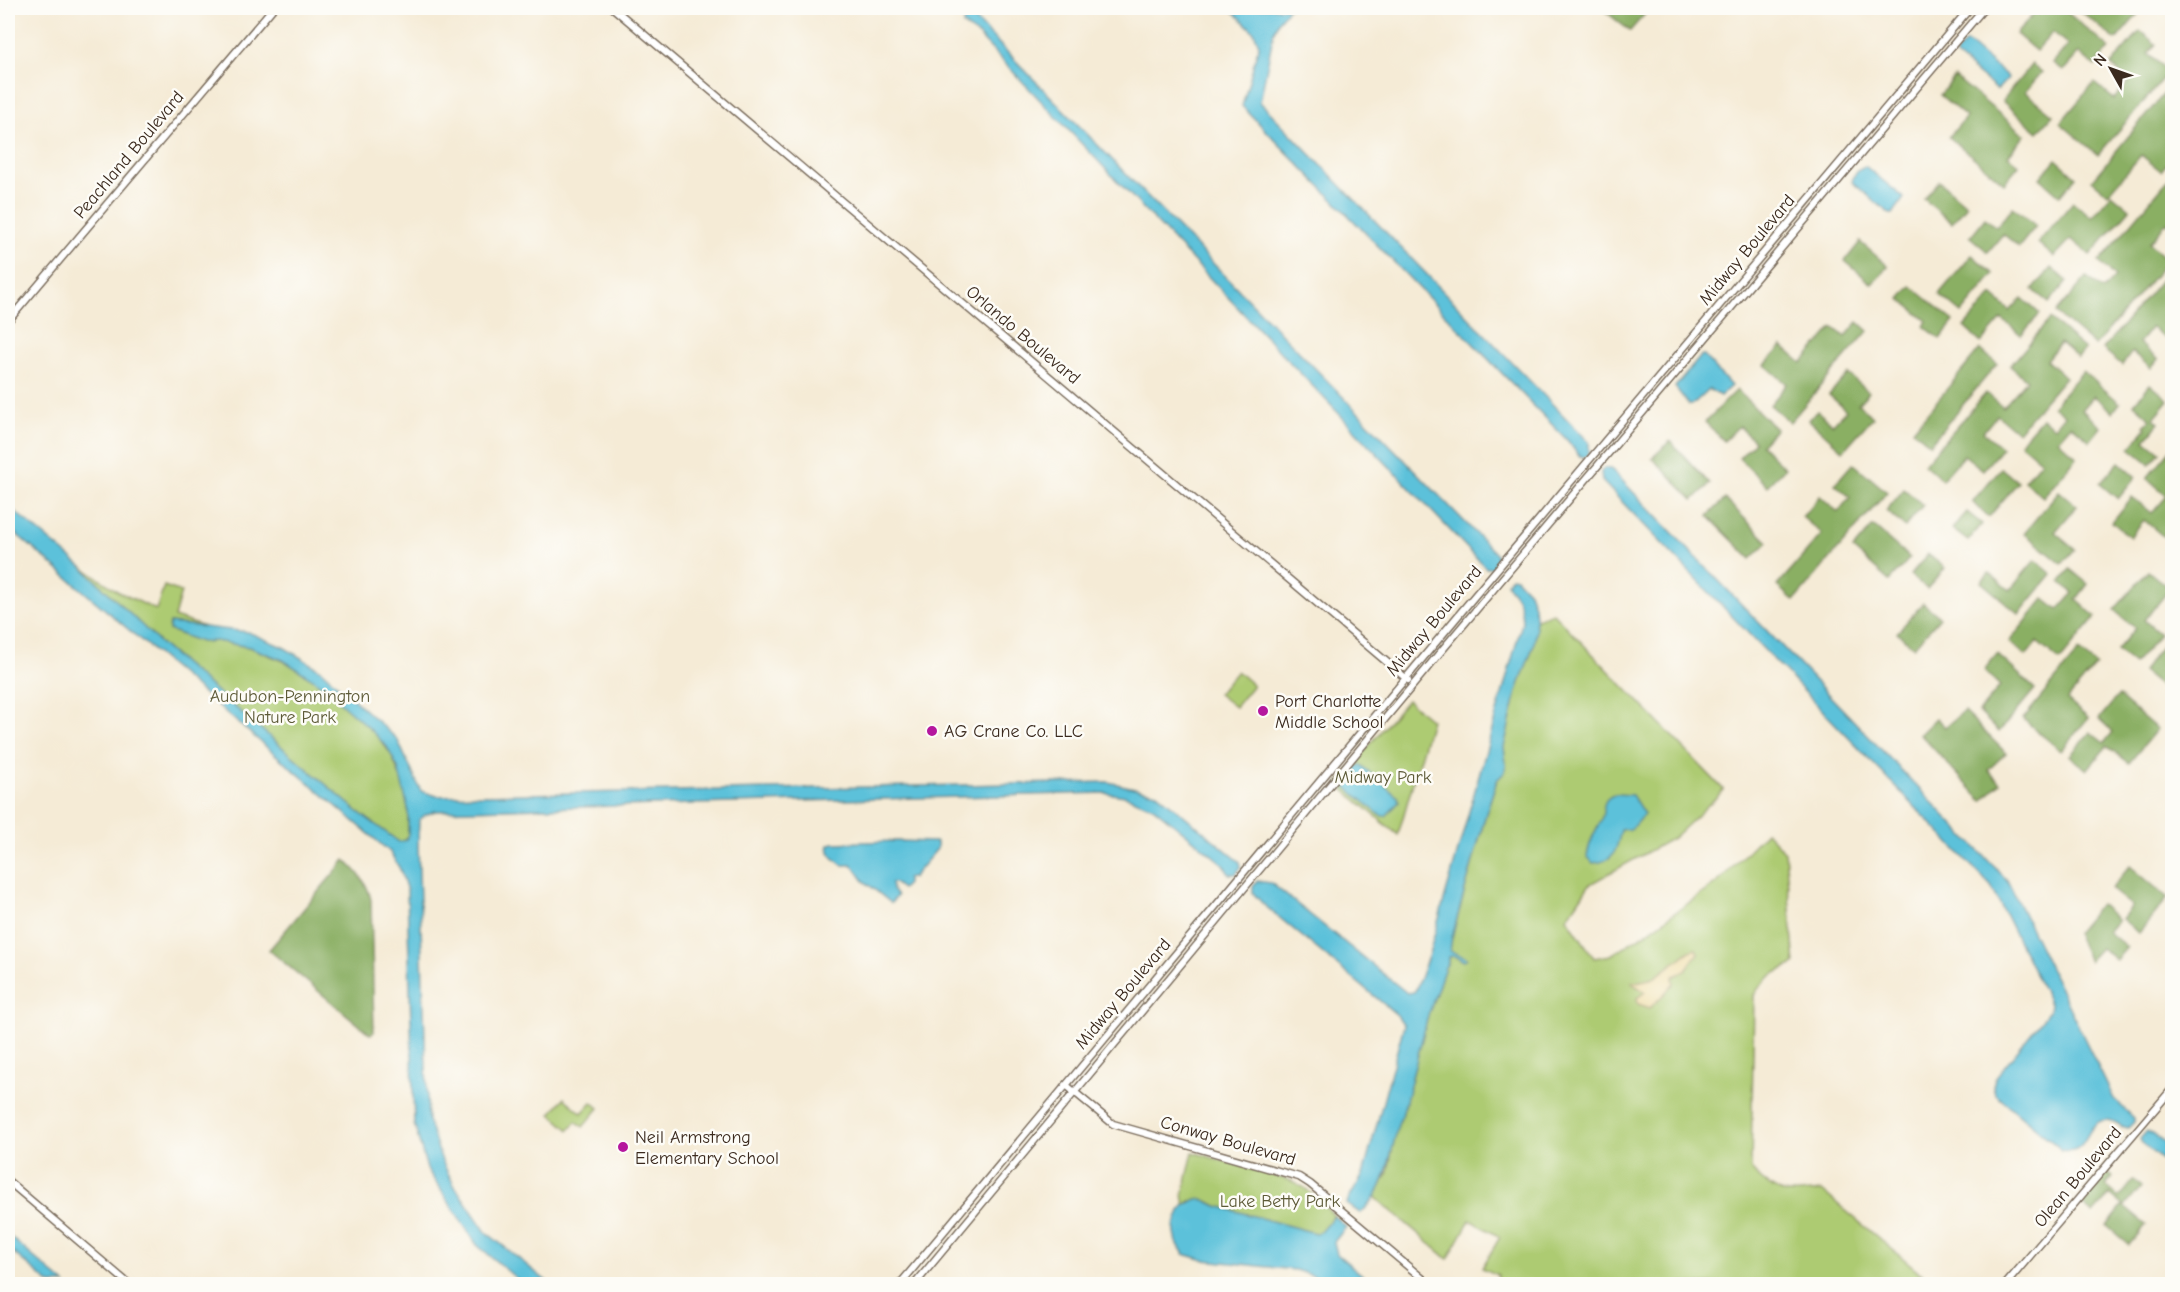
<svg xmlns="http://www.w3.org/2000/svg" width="2180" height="1292" font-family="'Comic Neue',sans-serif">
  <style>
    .green { fill: #adcb72; stroke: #747a48; stroke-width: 1.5 }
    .forest { fill: #8aaf64; stroke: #626c41; stroke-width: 1.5 }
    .sand { fill: #eeda9e; stroke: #94825e; stroke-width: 1.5 }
    .water { fill: #5cc1da; stroke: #4c767c; stroke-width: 1.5 }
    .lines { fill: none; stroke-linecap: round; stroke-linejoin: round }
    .secondary-casing { stroke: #7c6e5e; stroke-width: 9 }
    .secondary { stroke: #fff; stroke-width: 6 }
    .poi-dot { fill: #b5179e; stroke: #fdfcf7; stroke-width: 2 }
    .labels { text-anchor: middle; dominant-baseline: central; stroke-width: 5; stroke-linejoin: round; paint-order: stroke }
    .street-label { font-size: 18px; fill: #3b2a1e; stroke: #fdfcf7 }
    .park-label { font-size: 18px; fill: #5d5a37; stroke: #fdfcf7 }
    .poi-label { font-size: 18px; fill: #3b2a1e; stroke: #fdfcf7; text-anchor: start }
  </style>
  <rect width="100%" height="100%" fill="#fdfcf7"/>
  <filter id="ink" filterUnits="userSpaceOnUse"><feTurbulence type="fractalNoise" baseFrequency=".0167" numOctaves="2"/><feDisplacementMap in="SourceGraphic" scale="12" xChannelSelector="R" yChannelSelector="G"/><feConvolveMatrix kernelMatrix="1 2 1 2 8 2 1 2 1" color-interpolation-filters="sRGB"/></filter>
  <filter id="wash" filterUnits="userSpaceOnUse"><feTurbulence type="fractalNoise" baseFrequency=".008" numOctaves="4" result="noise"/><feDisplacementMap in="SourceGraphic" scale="24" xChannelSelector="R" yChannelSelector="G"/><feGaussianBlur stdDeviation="1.35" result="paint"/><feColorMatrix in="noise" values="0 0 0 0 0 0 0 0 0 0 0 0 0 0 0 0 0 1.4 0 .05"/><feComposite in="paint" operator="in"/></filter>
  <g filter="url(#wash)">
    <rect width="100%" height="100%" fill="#f5ebd6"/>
    <path class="green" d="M82,567L119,592L156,610L164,586L181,592L174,617L205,627L170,623L169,630L201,642L216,641L249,647L288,663L316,681L375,733L391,754L405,789L408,808V834L406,840L399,842L357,811L162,645Z
      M1553,613L1724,790L1673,838L1590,884L1567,918L1594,958L1611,955L1645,934L1718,882L1766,832L1785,852L1795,964C1777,971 1764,978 1754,995L1751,1169C1777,1197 1786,1195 1822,1191L1934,1284H1497L1498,1275L1482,1268L1500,1237L1470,1220L1448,1259L1375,1197L1388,1172L1396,1129L1402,1116L1428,1016L1445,967L1448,963V957L1454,956L1464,961L1449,950L1452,937L1487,810L1497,780L1506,767L1504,747L1517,691L1534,644L1536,619Z
      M1237,671L1253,685L1235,707L1218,694Z
      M1407,700L1431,720L1398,835L1337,784Z
      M564,1098L582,1113L592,1102L599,1108L583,1127L576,1121L569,1130L551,1114Z
      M1193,1152L1292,1181L1305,1188L1340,1221L1333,1216L1320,1233H1315L1217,1206L1208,1201H1190L1185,1205L1183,1195Z"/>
    <path class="forest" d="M1601,8H1627L1629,11L1637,9L1645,14L1630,31Z
      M2039,8H2062L2109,48L2095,66L2079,53L2063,71L2053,63L2068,45L2053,32L2036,51L2016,34Z
      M2077,8H2143L2116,40Z
      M2140,31L2156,44L2148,54L2169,72L2098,155L2060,123L2094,83L2114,99L2129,81L2111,65Z
      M2032,64L2042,72L2025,92L2053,115L2038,132L2002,101Z
      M1955,77L2025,135L2008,156L2019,165L2004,183L1949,137L1966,117L1940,95Z
      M2172,84V157L2161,171L2141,155L2108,194L2092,180Z
      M2056,159L2076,177L2060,196L2040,178Z
      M2172,175V227L2167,222L2149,243L2168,260L2095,346L2056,313L2087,277L2103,290L2115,277L2099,262Z
      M1939,181L1967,205L1952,223L1924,199Z
      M2112,194L2130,209L2090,255L2071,239L2054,257L2038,243L2073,202L2092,217Z
      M2013,207L2036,226L2019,247L2003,234L1988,252L1970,237L1985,218L1996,227Z
      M1860,242L1888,266L1872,284L1845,261Z
      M1972,255L1994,274L1962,313L1939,294Z
      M2172,267V342L2171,343L2152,327L2139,343L2158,359L2151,368L2132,352L2122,365L2103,349Z
      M2051,268L2067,281L2049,303L2033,290Z
      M1911,286L1954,321L1940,339L1924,326L1927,321L1900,299Z
      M1992,295L2010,311L2022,298L2040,314L2021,335L2002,319L1981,343L1964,327Z
      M2050,319L2085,349L2078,358L2060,343L2046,360L2065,377L2018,432L1997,415L1983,432L2002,448L1983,470L1964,455L1942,480L1924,464L1986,393L2003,407L2027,380L2010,366Z
      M1858,322L1868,331L1790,422L1770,405L1787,384L1765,365L1782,346L1802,363L1833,327L1845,337Z
      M1980,349L1997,364L1930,444L1913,430Z
      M2083,371L2120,403L2113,412L2094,396L2082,410L2101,427L2090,441L2071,425L2058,440L2077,457L2043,497L2024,481L2041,461L2020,443L2042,418L2054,427L2064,415L2053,406Z
      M1848,374L1869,392L1858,404L1873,417L1843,451L1809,420L1817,411L1833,424L1846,410L1829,395Z
      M2150,384L2169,400L2154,418L2159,423L2145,440L2160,452L2150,464L2130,448L2146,428L2144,426L2151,419L2134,404Z
      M1737,390L1776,429L1761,445L1785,468L1767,486L1739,458L1755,442L1739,426L1724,441L1705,422Z
      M1670,441L1710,484L1693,500L1652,458Z
      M2172,448V527L2164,537L2144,520L2130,537L2112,522L2132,497L2152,513L2167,496L2147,478Z
      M2119,462L2136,477L2118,499L2100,484Z
      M1853,463L1887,492L1794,601L1777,586L1822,534L1802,517L1820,496L1838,512L1850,497L1835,484Z
      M2001,468L2018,482L1989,517L1972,502Z
      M1904,489L1923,505L1905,527L1886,511Z
      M2059,491L2077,506L2055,532L2075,549L2062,564L2024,533Z
      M1725,499L1768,542L1751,559L1708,516Z
      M1967,512L1982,524L1968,541L1952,529Z
      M1873,526L1910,558L1889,581L1853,549Z
      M1928,554L1945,568L1927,589L1910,575Z
      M2035,560L2052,574L2019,614L1981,582L1989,573L2010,590Z
      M2070,569L2088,584L2076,600L2096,617L2060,661L2037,642L2026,656L2009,642L2044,599L2058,610L2073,593L2060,582Z
      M2148,571L2170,589L2144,620L2160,634L2134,664L2117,650L2135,628L2114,610Z
      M1923,603L1940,617L1914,647L1897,633Z
      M2161,647L2172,657V696L2142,671Z
      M2079,651L2096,665L2067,700L2088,718L2061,751L2023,719Z
      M1997,654L2035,689L1999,732L1979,712L2000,686L1984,670Z
      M2118,696L2157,729L2129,763L2107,746L2087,770L2070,756L2090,732L2104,743L2113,732L2099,719Z
      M1964,711L2006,753L1988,770L2000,783L1982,801L1920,734L1936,718L1945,727Z
      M345,860C358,872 367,882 371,900L374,1032L370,1034L269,950Z
      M2130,866L2168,898L2139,933L2122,919L2132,906L2111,889Z
      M2100,904L2118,920L2108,932L2127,947L2116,960L2101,948L2089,961L2076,933Z
      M2107,1172L2113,1177L2106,1186L2119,1197L2133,1180L2141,1187L2125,1207L2110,1194L2093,1214L2081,1204Z
      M2123,1206L2146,1225L2129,1245L2107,1226Z"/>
    <path class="sand" d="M1696,949L1698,953L1685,971L1673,977L1674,984L1650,1008L1638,1004L1637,998L1645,992L1632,983L1654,978L1690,951Z"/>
    <path class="water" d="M1230,8H1289L1279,20L1274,31L1260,102L1589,442V453L1585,457L1579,456L1568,441L1242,106L1259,45L1254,32Z
      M968,16L973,17L1497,555V562L1492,568H1486L978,35L963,25L964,20Z
      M1965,43H1968L2007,76L2008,78L1998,89H1996L1956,56V53Z
      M1865,166L1904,198L1893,214H1890L1852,182C1853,176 1859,168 1865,166Z
      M1701,356H1704L1731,386L1720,396L1709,389L1692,405H1689L1675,387Z
      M1604,468L1611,469L2007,880L2114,1099L2134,1118V1122L2128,1128C2120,1127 2114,1119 2106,1120C2083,1122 2090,1156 2062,1150L1995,1094L1993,1087L1995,1078L2049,1011L2050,1004L1991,886L1602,481L1601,472Z
      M8,506L82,567L162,645L357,811L399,842L406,840L408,834V808L398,768L387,747L369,728L316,681L283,660L249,647L216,641L201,642L169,630L170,623L248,632L285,648L321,670L397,739L421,791L437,796L1108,782L1157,793L1240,862L1241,867L1236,874H1229L1223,864L1153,807L1125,796L1106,793L505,809L435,811L425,815L419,820L418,845L428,1120L442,1161L454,1185L486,1232L550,1284H523L477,1245L427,1169L414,1124L407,891L400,869L390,852L8,527Z
      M1511,577L1516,578L1529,592L1534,606L1536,630L1534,644L1517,691L1504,747L1506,766L1504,773L1497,780L1487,810L1452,937L1450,951L1467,958L1464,961L1454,956L1448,957V963L1445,967L1428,1016L1402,1116C1397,1123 1397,1130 1395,1138C1388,1164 1384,1196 1360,1213L1347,1204L1348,1200L1363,1175L1404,1025L1397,1015L1263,904L1253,893V887L1257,881L1271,883L1407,993L1414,992L1416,989L1429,954L1522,623C1522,613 1521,603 1515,595C1512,590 1508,588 1507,583Z
      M1361,765L1398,797L1399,802L1386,816H1381L1345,786L1344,782L1358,766Z
      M1616,794L1632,795L1644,814L1631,829L1621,830C1617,847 1616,862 1593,863L1587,856C1589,842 1595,832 1601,820C1606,809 1599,800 1616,794Z
      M896,841L937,842V849L912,878H907V884L902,889L894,883H891L892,890L897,896L891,903L864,881L855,868L851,865H842C836,860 826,854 829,845L833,843Z
      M2146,1132L2153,1134L2172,1150V1169L2142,1143L2140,1139Z
      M1196,1199L1205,1200L1217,1206L1315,1233L1320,1232L1334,1216L1346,1227L1334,1242L1337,1254L1373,1284H1331L1318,1277L1295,1270L1204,1260L1184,1254L1177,1243L1174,1227L1180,1211L1185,1205Z
      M8,1235L65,1284H50L8,1248Z"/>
  </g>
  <g filter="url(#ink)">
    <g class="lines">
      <defs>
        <path id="secondary" d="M613,8L1408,680
          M8,321L273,8
          M1066,1085L1113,1124L1299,1177L1310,1184L1429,1284
          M8,1181L129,1284
          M900,1284L1472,599L1970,8
          M915,1284L1443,649L1984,8
          M2006,1284L2172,1089"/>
      </defs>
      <use href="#secondary" class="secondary-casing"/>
      <use href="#secondary" class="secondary"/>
    </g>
  </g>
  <g class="poi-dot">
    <circle cx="1263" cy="711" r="6"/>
    <circle cx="932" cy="731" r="6"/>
    <circle cx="623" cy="1147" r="6"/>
  </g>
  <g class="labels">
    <g class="street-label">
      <text transform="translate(129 155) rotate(-50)">Peachland Boulevard</text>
      <text transform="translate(1747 250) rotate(-50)">Midway Boulevard</text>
      <text transform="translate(1023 335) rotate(40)">Orlando Boulevard</text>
      <text transform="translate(1434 621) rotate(-50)">Midway Boulevard</text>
      <text transform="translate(1123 994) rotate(-50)">Midway Boulevard</text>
      <text transform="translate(1228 1141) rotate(16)">Conway Boulevard</text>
      <text transform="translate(2078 1177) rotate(-50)">Olean Boulevard</text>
    </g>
    <g class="park-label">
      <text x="290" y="696">Audubon-Pennington<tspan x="290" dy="21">Nature Park</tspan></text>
      <text x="1383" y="777">Midway Park</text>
      <text x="1280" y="1201">Lake Betty Park</text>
    </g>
    <g class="poi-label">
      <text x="1275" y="701">Port Charlotte<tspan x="1275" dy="21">Middle School</tspan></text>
      <text x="944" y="731">AG Crane Co. LLC</text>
      <text x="635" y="1137">Neil Armstrong<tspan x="635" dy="21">Elementary School</tspan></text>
    </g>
  </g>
  <rect width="2180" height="1292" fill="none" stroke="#fdfcf7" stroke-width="30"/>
  <g transform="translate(2111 69) rotate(310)" stroke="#fdfcf7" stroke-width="4.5" paint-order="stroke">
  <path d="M0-4.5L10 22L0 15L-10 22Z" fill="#3b2a1e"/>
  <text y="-9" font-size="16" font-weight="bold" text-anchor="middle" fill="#3b2a1e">N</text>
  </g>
</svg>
